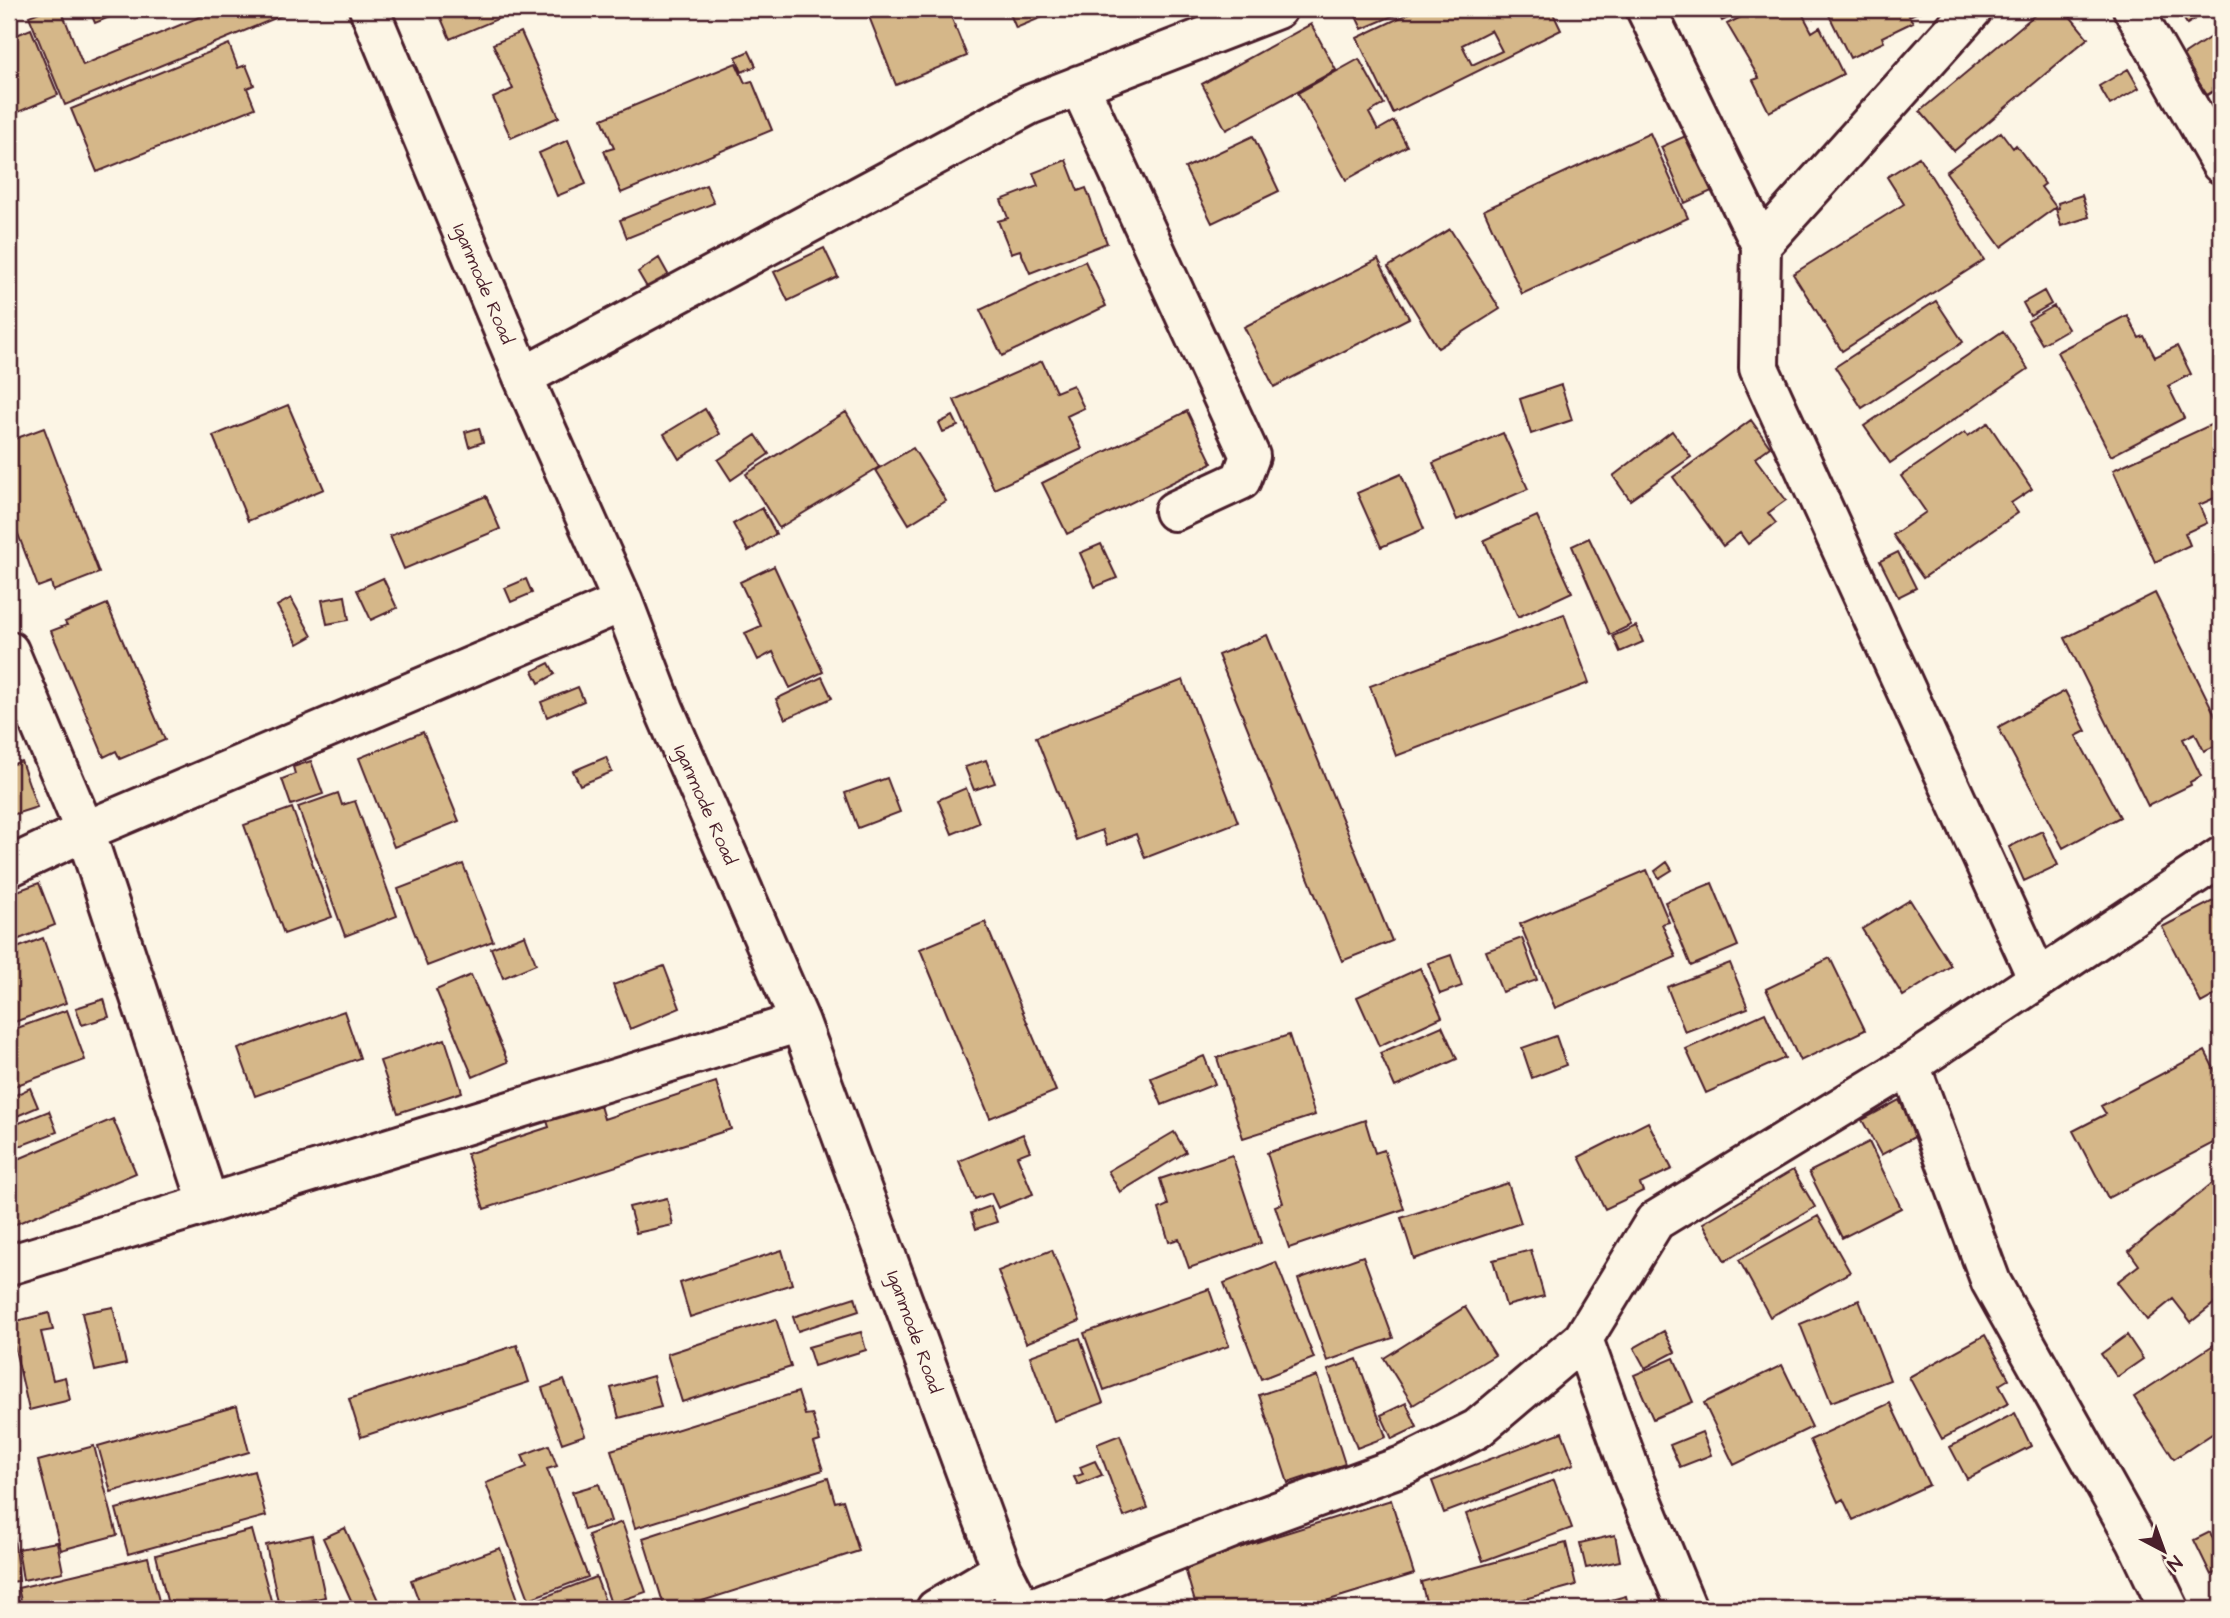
<svg xmlns="http://www.w3.org/2000/svg" width="2230" height="1618" font-family="'Architects Daughter',sans-serif">
  <style>
    .building { fill: #d5b789; stroke: #4a1f2b; stroke-width: 2; fill-rule: evenodd }
    .lines { fill: none; stroke-linecap: round; stroke-linejoin: round }
    .street-casing { stroke: #4a1f2b; stroke-width: 44 }
    .street { stroke: #fcf5e5; stroke-width: 38 }
    .labels { text-anchor: middle; dominant-baseline: central; stroke-width: 5; stroke-linejoin: round; paint-order: stroke }
    .street-label { font-size: 19px; fill: #4a1f2b; stroke: #fcf5e5 }
  </style>
  <rect width="100%" height="100%" fill="#fcf5e5"/>
  <filter id="ink" filterUnits="userSpaceOnUse"><feTurbulence type="fractalNoise" baseFrequency=".0143" numOctaves="2"/><feDisplacementMap in="SourceGraphic" scale="14" xChannelSelector="R" yChannelSelector="G"/><feConvolveMatrix kernelMatrix="1 2 1 2 8 2 1 2 1" color-interpolation-filters="sRGB"/></filter>
  <g filter="url(#ink)">
    <path class="building" d="M47,9H61L83,65L219,9H280L283,15L65,105L29,16Z
      M89,9H129L95,23Z
      M437,9H521L450,39Z
      M866,9H948L967,56L896,85Z
      M1008,9H1062L1016,28Z
      M1356,9H1409L1362,29L1353,10Z
      M1418,9H1551L1561,30L1393,113L1357,38ZM1491,30L1502,51L1472,65L1462,45Z
      M1716,9H1747L1722,21Z
      M1757,9H1810L1811,11L1803,15L1812,32L1820,27L1843,74L1769,112L1753,80L1759,78L1727,24Z
      M1826,9H1925L1909,16L1913,22L1882,37L1884,42L1850,58Z
      M2042,9H2064L2088,38L1954,151L1920,111Z
      M2178,9H2208L2209,10L2187,24Z
      M1311,24L1336,70L1226,130L1202,84Z
      M31,29L58,95L9,116V38Z
      M2221,30V86L2207,95L2182,56Z
      M521,32L559,117L511,138L493,98L513,89L493,44Z
      M229,44L238,68L246,65L254,85L247,88L255,108L97,172L71,109Z
      M749,51L756,66L742,72L736,57Z
      M1359,59L1384,104L1369,113L1378,130L1394,121L1407,146L1346,180L1298,93Z
      M736,63L745,83L752,81L772,130L621,193L604,151L614,148L602,119Z
      M2128,69L2139,88L2110,105L2099,86Z
      M2001,132L2013,148L2016,145L2045,184L2041,187L2056,207L2001,247L1946,172Z
      M1650,133L1688,218L1522,294L1484,210Z
      M1690,134L1714,190L1685,203L1661,147Z
      M1253,136L1279,191L1212,223L1185,168Z
      M568,140L586,184L557,196L539,153Z
      M1919,157L1984,260L1842,351L1793,274L1904,204L1887,177Z
      M1066,160L1078,191L1086,188L1107,243L1030,273L1020,250L1011,253L998,221L1008,218L1001,200L1038,186L1033,173Z
      M706,185L714,203L627,238L620,220Z
      M2082,195L2089,217L2061,226L2056,209L2059,208L2058,203Z
      M1450,229L1500,309L1438,348L1388,267Z
      M824,248L838,277L788,301L774,272Z
      M659,258L669,276L648,289L638,272Z
      M1378,259L1409,318L1274,387L1244,327Z
      M1085,261L1106,306L1002,356L980,310Z
      M2044,291L2051,304L2030,316L2023,303Z
      M1936,301L1963,342L1862,408L1835,367Z
      M2054,306L2068,329L2042,344L2028,321Z
      M2127,315L2139,338L2144,336L2155,357L2177,346L2191,374L2168,386L2184,418L2111,456L2057,352Z
      M2003,331L2028,369L1890,463L1864,426Z
      M1042,361L1056,392L1073,385L1084,408L1067,416L1082,449L994,489L954,400Z
      M1561,385L1572,420L1531,434L1520,399Z
      M288,405L324,489L248,521L213,436Z
      M705,409L720,434L679,459L664,434Z
      M1187,411L1212,463L1067,534L1042,483Z
      M846,412L879,467L779,528L746,474Z
      M953,416L958,426L943,432L939,423Z
      M1751,420L1770,447L1755,458L1786,500L1768,513L1776,523L1748,544L1740,533L1723,546L1673,477Z
      M2221,420V495L2199,505L2207,523L2185,533L2190,545L2155,562L2113,470Z
      M1988,423L2032,489L2011,503L2018,513L1923,578L1893,535L1926,512L1901,476L1965,432L1968,436Z
      M44,428L99,573L53,591L51,582L38,587L9,510V441Z
      M479,428L483,442L469,447L465,432Z
      M1672,431L1691,457L1630,500L1613,476Z
      M1503,433L1528,489L1457,520L1433,463Z
      M756,435L769,454L731,480L718,460Z
      M913,448L946,501L909,524L876,470Z
      M1401,474L1424,529L1381,547L1357,493Z
      M486,496L500,529L404,569L390,536Z
      M762,508L776,534L748,551L733,524Z
      M1537,516L1572,592L1518,617L1484,540Z
      M1589,538L1631,625L1610,635L1572,546Z
      M1101,544L1117,578L1095,587L1080,553Z
      M1898,552L1916,588L1898,597L1880,561Z
      M774,566L823,672L790,688L773,652L758,660L745,633L761,626L740,582Z
      M383,578L397,608L371,620L357,590Z
      M526,579L532,593L511,602L505,588Z
      M2155,593L2221,727V743L2204,751L2195,733L2183,739L2201,776L2190,782L2191,785L2148,806L2065,638Z
      M345,596L349,620L327,624L322,600Z
      M291,598L312,636L298,644L277,606Z
      M107,604L165,740L120,759L116,751L104,757L51,631L67,625L65,622Z
      M1564,614L1589,683L1396,756L1370,686Z
      M1636,626L1643,642L1620,652L1613,636Z
      M1267,635L1392,941L1342,961L1218,655Z
      M549,663L555,674L539,683L533,671Z
      M822,677L832,698L785,719L776,699Z
      M1183,680L1238,822L1145,858L1136,834L1107,845L1102,830L1076,840L1036,737Z
      M578,687L584,701L547,717L541,702Z
      M2065,691L2086,731L2076,736L2120,817L2063,848L1998,727Z
      M423,732L459,821L394,847L359,758Z
      M606,757L612,772L580,785L573,771Z
      M986,760L995,783L974,790L965,767Z
      M21,761L37,807L9,816V766Z
      M311,761L323,794L291,805L282,779L295,774L293,767Z
      M887,778L900,812L858,828L845,793Z
      M966,788L979,823L952,834L938,800Z
      M338,793L342,805L355,801L397,916L345,936L298,807Z
      M292,808L332,917L284,934L244,825Z
      M2042,831L2058,865L2024,881L2009,847Z
      M1667,862L1672,870L1659,878L1655,871Z
      M463,864L493,941L427,966L398,889Z
      M1647,870L1669,922L1662,924L1676,957L1555,1008L1520,924Z
      M39,883L55,925L9,943V894Z
      M1712,883L1738,946L1691,966L1665,902Z
      M1910,900L1951,966L1903,996L1862,929Z
      M2215,900L2221,911V992L2201,1003L2162,927Z
      M985,922L1056,1091L990,1118L920,949Z
      M525,935L536,964L503,978L491,948Z
      M43,938L66,1003L9,1024V951Z
      M1522,938L1537,980L1502,992L1486,951Z
      M1451,955L1462,986L1440,994L1428,963Z
      M1830,958L1865,1030L1800,1061L1766,989Z
      M1730,963L1748,1008L1685,1032L1667,987Z
      M664,966L680,1008L630,1029L613,985Z
      M1420,968L1442,1017L1379,1046L1357,997Z
      M471,975L508,1062L473,1077L436,990Z
      M104,999L109,1017L82,1025L76,1008Z
      M67,1010L85,1060L9,1088V1031Z
      M344,1011L360,1058L255,1096L238,1049Z
      M1765,1013L1785,1058L1706,1093L1686,1049Z
      M1442,1026L1457,1059L1395,1087L1380,1053Z
      M1289,1035L1315,1115L1243,1138L1217,1058Z
      M1556,1036L1566,1065L1532,1078L1522,1048Z
      M445,1039L462,1092L398,1113L380,1061Z
      M2205,1051L2221,1083V1139L2108,1198L2073,1131L2106,1114L2101,1106Z
      M1204,1056L1215,1084L1162,1105L1151,1078Z
      M716,1082L731,1129L484,1209L467,1154L549,1127L545,1115L598,1099L604,1119Z
      M30,1088L38,1107L10,1119L9,1098Z
      M1899,1100L1918,1135L1881,1155L1862,1120Z
      M49,1111L57,1132L17,1147L9,1127Z
      M113,1119L136,1173L9,1227V1163Z
      M1365,1120L1375,1153L1384,1150L1404,1209L1289,1248L1275,1206L1283,1203L1267,1153Z
      M1648,1122L1672,1169L1640,1184L1643,1191L1605,1209L1579,1157Z
      M1174,1132L1186,1152L1120,1192L1108,1171Z
      M1023,1134L1030,1151L1017,1156L1033,1194L998,1208L991,1193L975,1199L959,1161Z
      M1869,1142L1901,1208L1842,1238L1809,1172Z
      M1232,1155L1261,1243L1189,1268L1179,1239L1169,1242L1159,1209L1168,1205L1160,1179Z
      M1793,1170L1815,1207L1725,1261L1703,1223Z
      M2221,1176V1298L2191,1322L2173,1299L2147,1320L2117,1282L2139,1265L2129,1251Z
      M1508,1183L1521,1223L1414,1259L1401,1218Z
      M667,1198L673,1225L636,1233L629,1207Z
      M991,1206L997,1222L976,1229L971,1213Z
      M1818,1216L1850,1272L1770,1317L1739,1260Z
      M782,1250L792,1284L690,1317L680,1283Z
      M1052,1250L1080,1321L1026,1343L998,1271Z
      M1531,1250L1544,1296L1506,1306L1493,1260Z
      M1363,1256L1393,1338L1327,1361L1298,1279Z
      M1276,1262L1314,1358L1261,1379L1224,1283Z
      M1209,1289L1229,1346L1104,1390L1084,1333Z
      M855,1297L859,1311L798,1331L793,1317Z
      M1859,1300L1890,1380L1831,1402L1800,1324Z
      M113,1307L126,1364L95,1371L82,1313Z
      M1465,1307L1495,1355L1413,1405L1384,1358Z
      M49,1313L53,1330L41,1332L53,1380L65,1377L70,1400L29,1410L9,1323Z
      M776,1319L791,1367L682,1402L667,1354Z
      M1664,1331L1675,1352L1645,1368L1634,1348Z
      M861,1332L866,1350L814,1366L808,1347Z
      M1985,1335L2009,1379L1999,1385L2009,1403L1942,1439L1909,1377Z
      M2127,1335L2143,1359L2117,1377L2101,1354Z
      M1080,1338L1103,1403L1054,1421L1030,1356Z
      M2221,1340V1428L2174,1459L2134,1397Z
      M517,1345L529,1382L361,1437L349,1399Z
      M1674,1358L1693,1402L1653,1419L1634,1375Z
      M1357,1359L1386,1437L1357,1448L1328,1370Z
      M1782,1365L1812,1427L1734,1465L1704,1403Z
      M653,1376L661,1407L619,1418L611,1388Z
      M1317,1376L1345,1464L1288,1483L1259,1395Z
      M564,1380L585,1435L562,1443L542,1388Z
      M798,1392L805,1415L812,1414L820,1441L814,1443L823,1470L635,1528L611,1450Z
      M1406,1403L1417,1427L1392,1439L1381,1415Z
      M1890,1403L1929,1485L1853,1520L1843,1499L1838,1502L1810,1440Z
      M237,1406L249,1452L111,1492L98,1446Z
      M2015,1413L2031,1446L1967,1479L1950,1447Z
      M1562,1432L1574,1464L1444,1513L1432,1481Z
      M1702,1432L1711,1455L1680,1467L1670,1445Z
      M1120,1435L1148,1508L1124,1517L1097,1444Z
      M549,1445L557,1466L547,1469L588,1577L529,1599L486,1483L527,1467L522,1455Z
      M94,1446L117,1535L61,1550L38,1461Z
      M1095,1461L1102,1475L1078,1485L1074,1477L1083,1474L1080,1467Z
      M254,1471L266,1516L128,1554L116,1509Z
      M828,1478L835,1502L843,1500L859,1551L677,1609H665L643,1538Z
      M1554,1480L1572,1528L1483,1561L1466,1514Z
      M599,1484L611,1521L584,1530L572,1492Z
      M1391,1500L1414,1574L1300,1609H1197L1184,1565Z
      M11,1512L19,1581L9,1582V1513Z
      M622,1522L646,1592L611,1604L588,1535Z
      M345,1528L382,1609H355L323,1538Z
      M252,1530L272,1604L255,1609H169L156,1555Z
      M2210,1532L2221,1557V1570L2211,1575L2194,1540Z
      M312,1535L325,1597L279,1607L266,1545Z
      M1615,1535L1620,1561L1586,1568L1580,1543Z
      M57,1542L63,1572L23,1580L18,1549Z
      M1566,1543L1576,1585L1487,1609H1428L1421,1582Z
      M500,1548L521,1608L422,1609L411,1580Z
      M148,1557L161,1609H23L18,1588Z
      M596,1577L608,1609H538L534,1601Z
      M1626,1596L1629,1609H1577Z"/>
    <g class="lines">
      <defs>
        <path id="street" d="M369,9L523,377L623,602L664,709L800,1022L1002,1570L1022,1609
          M1646,9L1761,245L1973,9
          M2133,9L2221,164
          M1079,85L1250,456L1241,480L1174,511
          M1761,245L1759,368L2037,977
          M523,377L1029,105L1277,9
          M9,651L85,831L208,1202
          M9,867L85,831L623,602
          M1910,1065L1991,1282L2137,1542L2169,1609
          M9,1265L800,1022
          M1583,1339L1633,1478L1687,1609
          M936,1609L1002,1570
          M1030,1609L1230,1529L1405,1465L1477,1429L1583,1339L1655,1221L1910,1065L2221,857"/>
      </defs>
      <use href="#street" class="street-casing"/>
      <use href="#street" class="street"/>
    </g>
  </g>
  <g class="labels">
    <g class="street-label">
      <text transform="translate(483 284) rotate(67)">Iganmode Road</text>
      <text transform="translate(705 805) rotate(66)">Iganmode Road</text>
      <text transform="translate(914 1332) rotate(70)">Iganmode Road</text>
    </g>
  </g>
  <rect width="2230" height="1618" fill="none" stroke="#fcf5e5" stroke-width="35"/>
  <rect x="18" y="18" width="2195" height="1583" fill="none" stroke="#4a1f2b" stroke-width="2.5" filter="url(#ink)"/>
  <g transform="translate(2164 1551) rotate(139)" stroke="#fcf5e5" stroke-width="5" paint-order="stroke">
  <path d="M0-5L12 26L0 18L-12 26Z" fill="#4a1f2b"/>
  <text y="-10" font-size="19" font-weight="bold" text-anchor="middle" fill="#4a1f2b">N</text>
  </g>
</svg>
